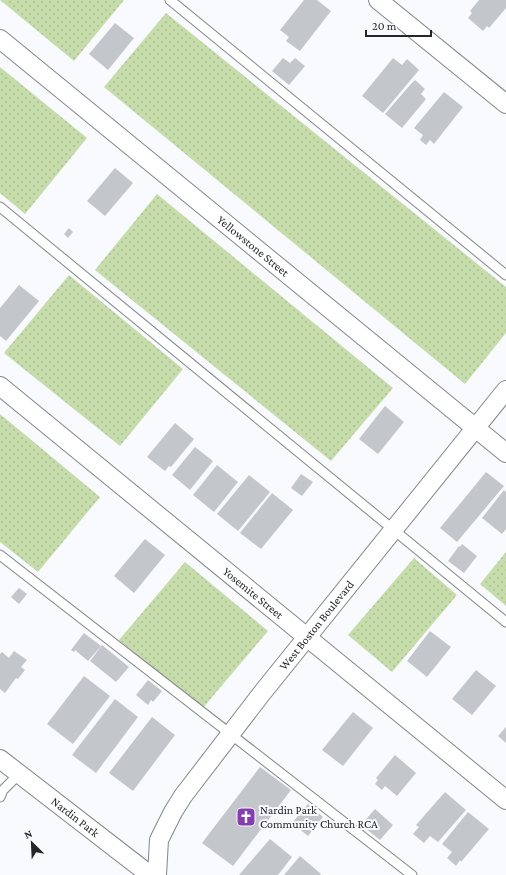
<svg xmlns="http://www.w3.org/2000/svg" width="506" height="875" font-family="'Crimson Pro',serif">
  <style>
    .grass { fill: url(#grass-dots) }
    .building { fill: #c3c6ca }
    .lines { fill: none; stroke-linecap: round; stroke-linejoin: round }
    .lane-casing { stroke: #83868a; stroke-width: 11 }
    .street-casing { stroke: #83868a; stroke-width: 20 }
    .lane { stroke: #fff; stroke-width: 9 }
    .street { stroke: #fff; stroke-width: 18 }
    .labels { text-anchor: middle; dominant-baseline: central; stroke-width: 4; stroke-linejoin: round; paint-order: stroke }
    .street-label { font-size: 12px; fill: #252628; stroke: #f8fafe }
    .poi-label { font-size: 12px; fill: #252628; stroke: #f8fafe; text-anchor: start }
  </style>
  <defs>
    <pattern id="grass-dots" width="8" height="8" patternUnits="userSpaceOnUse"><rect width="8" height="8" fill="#c6dcaa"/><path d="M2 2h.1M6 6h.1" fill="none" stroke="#aabd92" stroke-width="1.8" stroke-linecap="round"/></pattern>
  </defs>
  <rect width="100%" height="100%" fill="#f8fafe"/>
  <path class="grass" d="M0,0H124L74,61Z
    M166,13L506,287V333L465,384L104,87Z
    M0,67L87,138L25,214L0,193Z
    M157,194L393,388L331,461L95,270Z
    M69,275L183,369L120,446L4,353Z
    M0,414L100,497L38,572L0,542Z
    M506,552V606L480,584Z
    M414,558L457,595L392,672L348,635Z
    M185,562L268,631L202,709L119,640Z"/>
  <path class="building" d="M304,0H317L331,11L300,51L286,41L289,37L280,30Z
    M479,0H506V8L489,28L487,26L483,31L468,18L472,13L470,11Z
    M115,23L134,38L108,70L89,54Z
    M283,58L290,63L295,58L305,66L289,85L272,71Z
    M393,58L402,65L407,59L419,70L383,113L362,96Z
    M415,80L425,89L421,94L426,99L402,128L385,114L410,85Z
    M444,92L463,107L434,144L430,140L426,145L420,140L423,135L414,128Z
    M115,168L133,183L105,216L87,201Z
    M69,228L73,232L68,238L64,234Z
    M19,285L39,301L6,341L0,336V308Z
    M385,406L404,422L378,454L359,439Z
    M175,423L194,439L171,467L169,466L165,471L147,457Z
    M195,447L213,461L190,490L172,475Z
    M217,465L238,482L214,512L193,495Z
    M486,472L504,486L457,542L440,528Z
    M301,474L313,482L302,496L291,488Z
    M249,475L270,492L238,531L217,514Z
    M504,490L506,492V529L502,534L482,518Z
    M272,493L293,510L261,549L240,533Z
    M145,539L165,555L134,593L114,576Z
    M462,544L477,556L464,573L448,561L459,546L460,547Z
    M19,588L27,594L19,604L11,597Z
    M430,631L451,647L427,677L407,661Z
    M84,633L101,646L88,661L75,650L74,652L71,650Z
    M102,645L129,667L116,682L90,661Z
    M14,651L27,660L21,667L25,670L18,679L16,678L5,693L0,689V654L2,652L9,658Z
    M476,670L496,686L472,715L452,699Z
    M84,676L110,696L73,744L47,724Z
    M148,680L162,691L153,702L151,700L148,705L136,695Z
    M115,699L138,717L96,773L72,755Z
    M353,712L373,728L343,766L322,750Z
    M152,717L175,735L133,791L109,773Z
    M506,727V743L498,736Z
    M395,755L416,773L397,796L385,786L382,790L375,784L378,780L376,778Z
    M260,767L291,790L233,866L202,843Z
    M445,792L466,810L438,842L430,836L424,843L413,834L419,827L416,825Z
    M308,804L323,817L308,836L292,823Z
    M375,809L393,825L380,840L361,825Z
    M468,812L489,829L461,862L460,860L456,866L447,858L452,852L442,844Z
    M270,839L292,857L278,875H239Z
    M300,856L321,874L320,875H284Z"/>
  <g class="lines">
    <defs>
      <path id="lane" d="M170,0L506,275
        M0,207L506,622
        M0,555L412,875
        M0,797L3,790L19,774"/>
      <g id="street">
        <path d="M378,0L506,104"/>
        <path id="s1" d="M0,39L506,453"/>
        <path id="s2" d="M0,386L506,800"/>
        <path id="s3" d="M0,759L150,875"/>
        <path id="s4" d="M157,875L159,840L173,812L183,796L262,693L506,390"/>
      </g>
    </defs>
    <use href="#lane" class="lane-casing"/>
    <use href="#street" class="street-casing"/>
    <use href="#lane" class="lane"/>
    <use href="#street" class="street"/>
  </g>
  <defs>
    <symbol id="church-square" viewBox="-11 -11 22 22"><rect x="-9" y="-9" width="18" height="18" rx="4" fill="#863db0" stroke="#f8fafe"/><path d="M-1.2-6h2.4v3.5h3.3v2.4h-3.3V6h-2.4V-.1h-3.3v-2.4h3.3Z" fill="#fff"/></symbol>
  </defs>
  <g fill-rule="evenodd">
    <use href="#church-square" x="235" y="806" width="22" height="22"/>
  </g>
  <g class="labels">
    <g class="street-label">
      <text stroke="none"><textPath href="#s1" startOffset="327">Yellowstone Street</textPath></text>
      <text stroke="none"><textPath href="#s2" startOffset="327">Yosemite Street</textPath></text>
      <text stroke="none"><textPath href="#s4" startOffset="302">West Boston Boulevard</textPath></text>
      <text stroke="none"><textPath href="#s3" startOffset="95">Nardin Park</textPath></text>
    </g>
    <g class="poi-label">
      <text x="260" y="810">Nardin Park<tspan x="260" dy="14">Community Church RCA</tspan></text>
    </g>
  </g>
  <g transform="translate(32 843) rotate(336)" stroke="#f8fafe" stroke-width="3" paint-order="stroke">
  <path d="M0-3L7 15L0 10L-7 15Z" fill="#252628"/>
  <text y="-6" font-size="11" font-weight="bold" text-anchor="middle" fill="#252628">N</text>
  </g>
  <path d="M366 30v6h65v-6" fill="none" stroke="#252628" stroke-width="2"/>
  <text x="372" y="30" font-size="12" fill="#252628" stroke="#f8fafe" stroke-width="3" paint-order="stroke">20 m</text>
</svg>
